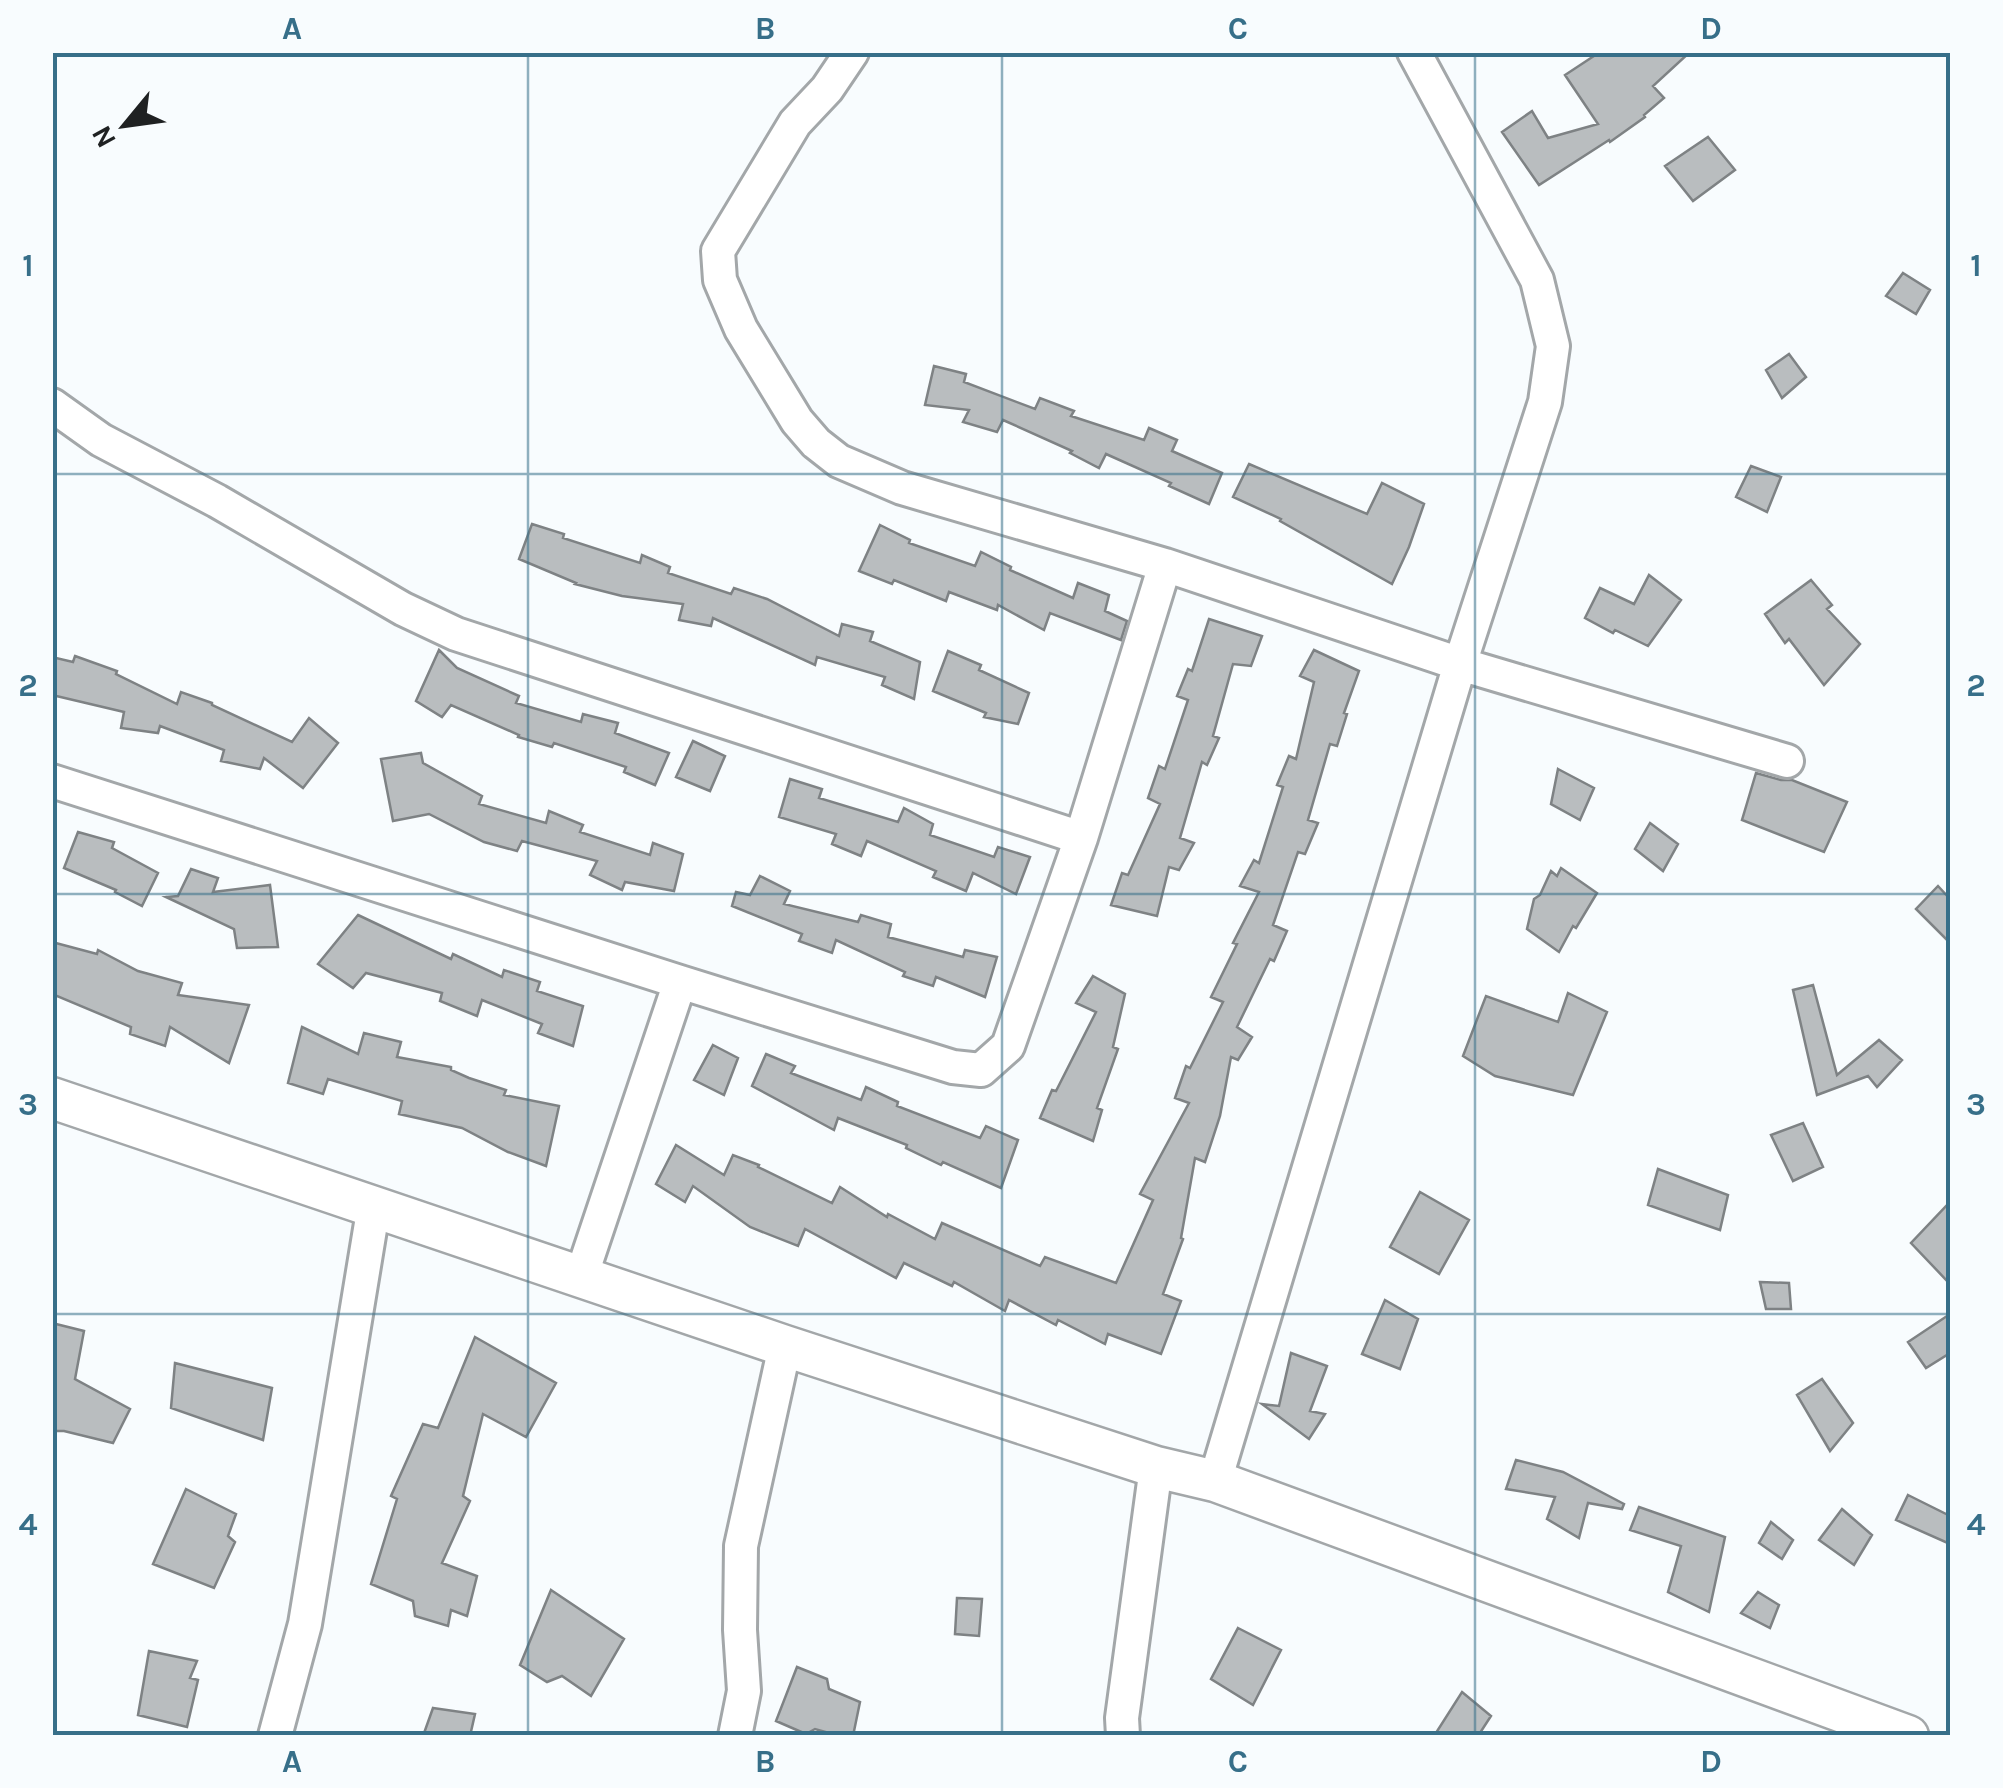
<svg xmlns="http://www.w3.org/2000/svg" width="2003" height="1788" font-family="Karla,sans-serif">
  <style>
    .building { fill: #b9bdbf; stroke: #7e8284; stroke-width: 2.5 }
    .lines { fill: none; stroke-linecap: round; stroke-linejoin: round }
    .minor-casing { stroke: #a3a7a9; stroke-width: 38 }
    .tertiary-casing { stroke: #a3a7a9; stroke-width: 45 }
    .minor { stroke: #fff; stroke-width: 32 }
    .tertiary { stroke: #fff; stroke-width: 40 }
    .grid { fill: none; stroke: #376f89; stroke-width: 2.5; stroke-opacity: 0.55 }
    .neatline { fill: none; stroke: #376f89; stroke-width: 4 }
    .grid-label { font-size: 32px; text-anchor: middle; font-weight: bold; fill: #376f89 }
  </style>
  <rect width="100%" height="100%" fill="#f8fcfe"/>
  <path class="building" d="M1600,52H1690L1653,86L1664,98L1644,115L1645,117L1610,142L1609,140L1539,185L1502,132L1532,111L1548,138L1598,124L1565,75Z
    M1708,137L1735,170L1693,201L1665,166Z
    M1903,273L1930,290L1916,314L1886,296Z
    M1789,354L1806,377L1782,398L1766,370Z
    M934,366L966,374L964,382L1035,409L1040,398L1074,411L1071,416L1144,440L1149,428L1177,440L1172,451L1222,473L1209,504L1169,486L1171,483L1106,454L1099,468L1070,453L1072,451L1003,420L997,432L963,422L969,410L925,405Z
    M1249,464L1367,514L1382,483L1424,504L1409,547L1392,584L1280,521L1281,519L1233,497Z
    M1751,466L1781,477L1767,512L1736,497Z
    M532,524L564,534L563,538L640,563L642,555L670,567L668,573L731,594L734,588L767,599L839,636L842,624L873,632L870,641L920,662L914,699L882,685L885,677L817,657L815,665L713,618L711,626L679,620L683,604L622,596L575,584L576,583L519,559Z
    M880,525L910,540L909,543L975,566L981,552L1011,567L1010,570L1073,598L1078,583L1109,595L1105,611L1127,621L1121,640L1050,613L1044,630L998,605L997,610L949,592L946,601L894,580L892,584L859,571Z
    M1649,575L1681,600L1648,646L1615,630L1613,633L1585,618L1600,588L1634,604Z
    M1811,580L1832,605L1827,609L1860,644L1824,685L1789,639L1785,643L1765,614Z
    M1209,619L1262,636L1251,666L1233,664L1213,736L1219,738L1207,765L1202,762L1180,838L1194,843L1179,870L1169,867L1157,916L1111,905L1122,873L1128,875L1160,804L1148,798L1159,766L1165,769L1188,700L1177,696L1188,669L1192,671Z
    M439,650L457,668L519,696L516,703L581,722L583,714L618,723L615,733L669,753L655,785L624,772L626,767L554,743L552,747L518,737L519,735L451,705L442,717L416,701Z
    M1314,650L1359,671L1344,713L1347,714L1337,746L1330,744L1308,820L1318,823L1305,854L1298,852L1273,925L1287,931L1274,961L1270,959L1237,1027L1252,1037L1238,1060L1231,1057L1220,1116L1205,1162L1195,1158L1181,1238L1183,1239L1163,1294L1181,1301L1161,1354L1108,1334L1105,1344L1058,1320L1056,1325L1009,1300L1005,1311L954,1282L952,1286L904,1263L896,1278L805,1229L798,1246L750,1227L693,1186L685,1202L656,1184L676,1145L724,1175L733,1155L759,1165L758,1167L832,1203L840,1187L887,1217L888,1214L935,1239L942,1223L1040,1266L1045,1257L1116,1283L1153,1200L1140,1194L1189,1103L1175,1098L1186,1066L1190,1068L1223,1002L1211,997L1237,944L1233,943L1259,892L1240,886L1254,860L1259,863L1283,787L1277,785L1289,756L1296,759L1314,682L1300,676Z
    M948,651L981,665L979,670L1029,693L1018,724L984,717L986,713L933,691Z
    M75,656L117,671L116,674L177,704L181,692L212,703V705L292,742L309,718L338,743L303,788L264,758L260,769L221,761L224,750L160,726L158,733L121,728L124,712L52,695V657L73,662Z
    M693,741L725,756L710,791L676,777Z
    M421,753L423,763L482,796L479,804L546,823L549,811L583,825L580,832L650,855L653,843L683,854L674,891L625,882L622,890L590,875L597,861L522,841L517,851L484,842L429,814L393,821L381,759Z
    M1558,769L1594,788L1580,820L1551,804Z
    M1756,773L1781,780H1792L1847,802L1824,852L1742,820Z
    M790,779L822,789L819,798L898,822L904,808L933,824L930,835L994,857L998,847L1030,857L1016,894L973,873L966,891L933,877L936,871L867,841L861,856L832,844L836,834L779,817Z
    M1650,823L1678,844L1663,871L1635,849Z
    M78,832L114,842L112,848L158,873L142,906L115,892L116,890L64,868Z
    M1561,868L1597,893L1576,928L1573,926L1559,952L1527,929L1534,899L1540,895L1551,871L1557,876Z
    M191,869L218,878L213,892L270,885L278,947L237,948L234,929L166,897L178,896Z
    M760,876L790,891L784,904L858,922L861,915L891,924L888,937L963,957L965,950L997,957L985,997L936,977L933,986L903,976L905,972L836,940L832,953L799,941L802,934L732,906L736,892L750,895Z
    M1938,886L1950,899V943L1916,909Z
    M358,915L451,959L453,954L502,977L504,970L540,982L537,991L583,1006L573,1046L538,1033L542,1024L482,1000L477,1016L440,1001L442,993L366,973L353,988L318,964Z
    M52,942L97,954L98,950L138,971L182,983L178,995L249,1005L229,1063L170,1027L165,1046L130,1034L131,1027L52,994Z
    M1093,976L1125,994L1113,1047L1118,1049L1097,1108L1102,1110L1093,1141L1040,1118L1052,1090L1056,1091L1096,1012L1076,1003Z
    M1813,985L1837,1075L1879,1040L1902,1060L1877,1087L1868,1076L1817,1095L1793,990Z
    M1568,993L1607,1012L1573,1095L1495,1076L1463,1056L1486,996L1558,1022Z
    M302,1027L358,1054L364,1033L401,1042L397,1057L451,1067V1070L469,1078L506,1090L504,1095L559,1106L546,1166L508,1152L462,1128L399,1114L402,1101L328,1079L323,1094L288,1083Z
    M713,1045L738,1058L724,1095L694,1080Z
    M766,1054L795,1066L791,1073L861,1100L866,1087L898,1102L897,1106L980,1138L986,1126L1018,1140L1001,1188L943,1162L941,1165L906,1148L907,1145L838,1118L834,1130L752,1086Z
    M1803,1123L1823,1167L1793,1181L1771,1135Z
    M1658,1169L1728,1195L1720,1230L1648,1205Z
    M1420,1192L1469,1220L1439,1274L1390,1247Z
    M1950,1202V1284L1911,1243Z
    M1760,1282L1789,1283L1791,1309H1766Z
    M1385,1300L1418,1319L1400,1369L1362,1354Z
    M1950,1314V1353L1926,1368L1908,1342Z
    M52,1323L84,1331L75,1379L130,1409L113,1443L64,1431H52Z
    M475,1337L556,1383L526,1437L483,1414L463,1496L470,1501L442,1563L477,1576L467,1616L451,1610L448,1626L415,1616L413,1601L371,1584L397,1499L391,1496L423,1424L438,1428Z
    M1291,1353L1327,1366L1310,1411L1325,1414L1309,1439L1262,1404L1279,1406Z
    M175,1363L272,1388L263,1440L171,1408Z
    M1822,1379L1853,1423L1830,1451L1797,1395Z
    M1516,1460L1563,1472L1624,1504L1622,1509L1588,1503L1579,1538L1547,1519L1555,1497L1506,1489Z
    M186,1489L236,1514L228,1536L235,1542L214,1588L153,1564Z
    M1908,1495L1950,1516V1544L1896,1520Z
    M1639,1507L1725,1537L1709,1612L1668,1592L1681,1546L1630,1530Z
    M1842,1509L1872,1535L1854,1565L1819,1540Z
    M1771,1522L1793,1540L1782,1559L1759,1543Z
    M551,1590L624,1639L591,1696L562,1676L547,1682L520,1665Z
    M1758,1592L1779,1605L1770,1628L1741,1613Z
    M957,1598L982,1599L979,1636L955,1634Z
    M1238,1628L1281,1650L1253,1705L1211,1679Z
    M149,1651L197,1661L190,1678L198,1680L187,1727L138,1715Z
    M797,1667L827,1679L829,1689L860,1702L853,1736H840L815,1729L806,1734L776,1721Z
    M1462,1692L1491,1716L1478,1736H1434Z
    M433,1708L475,1714L470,1736H423Z"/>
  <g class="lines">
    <defs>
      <path id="minor" d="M852,52L827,89L795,123L718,251L720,280L741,329L797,421L816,443L839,461L902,488L1165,565L1460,664L1787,761
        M52,405L101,440L217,501L403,609L456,634L1081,838
        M52,781L680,982L953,1067L981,1070L1008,1046L1081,838L1165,565
        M581,1277L680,982
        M1215,1481L1460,664L1545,402L1553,346L1537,280L1414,52
        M275,1736L305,1624L374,1205
        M735,1736L744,1691L740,1630L741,1546L785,1346
        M1123,1736L1122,1718L1156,1467"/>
      <path id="tertiary" d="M52,1098L785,1346L1156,1467L1215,1481L1908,1736"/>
    </defs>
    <use href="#minor" class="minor-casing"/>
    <use href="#tertiary" class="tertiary-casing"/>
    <use href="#minor" class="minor"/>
    <use href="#tertiary" class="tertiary"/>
  </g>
  <path class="grid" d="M528,52V1736M1002,52V1736M1475,52V1736M52,474H1950M52,894H1950M52,1314H1950"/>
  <rect width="2003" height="1788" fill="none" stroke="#f8fcfe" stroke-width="110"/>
  <g transform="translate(125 125) rotate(241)" stroke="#f8fcfe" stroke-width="8" paint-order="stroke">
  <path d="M0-8L18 38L0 25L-18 38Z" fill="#1f2122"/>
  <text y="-15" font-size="28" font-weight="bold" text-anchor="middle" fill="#1f2122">N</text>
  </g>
  <rect x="55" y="55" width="1893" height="1678" class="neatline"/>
  <g class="grid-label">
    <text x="292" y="39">A</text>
    <text x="765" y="39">B</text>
    <text x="1238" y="39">C</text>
    <text x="1711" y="39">D</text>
    <text x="28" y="276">1</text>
    <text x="1976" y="276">1</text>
    <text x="28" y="696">2</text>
    <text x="1976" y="696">2</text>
    <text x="28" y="1115">3</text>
    <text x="1976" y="1115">3</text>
    <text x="28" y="1535">4</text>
    <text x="1976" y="1535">4</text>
    <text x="292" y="1772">A</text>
    <text x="765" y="1772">B</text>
    <text x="1238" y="1772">C</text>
    <text x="1711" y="1772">D</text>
  </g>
</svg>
